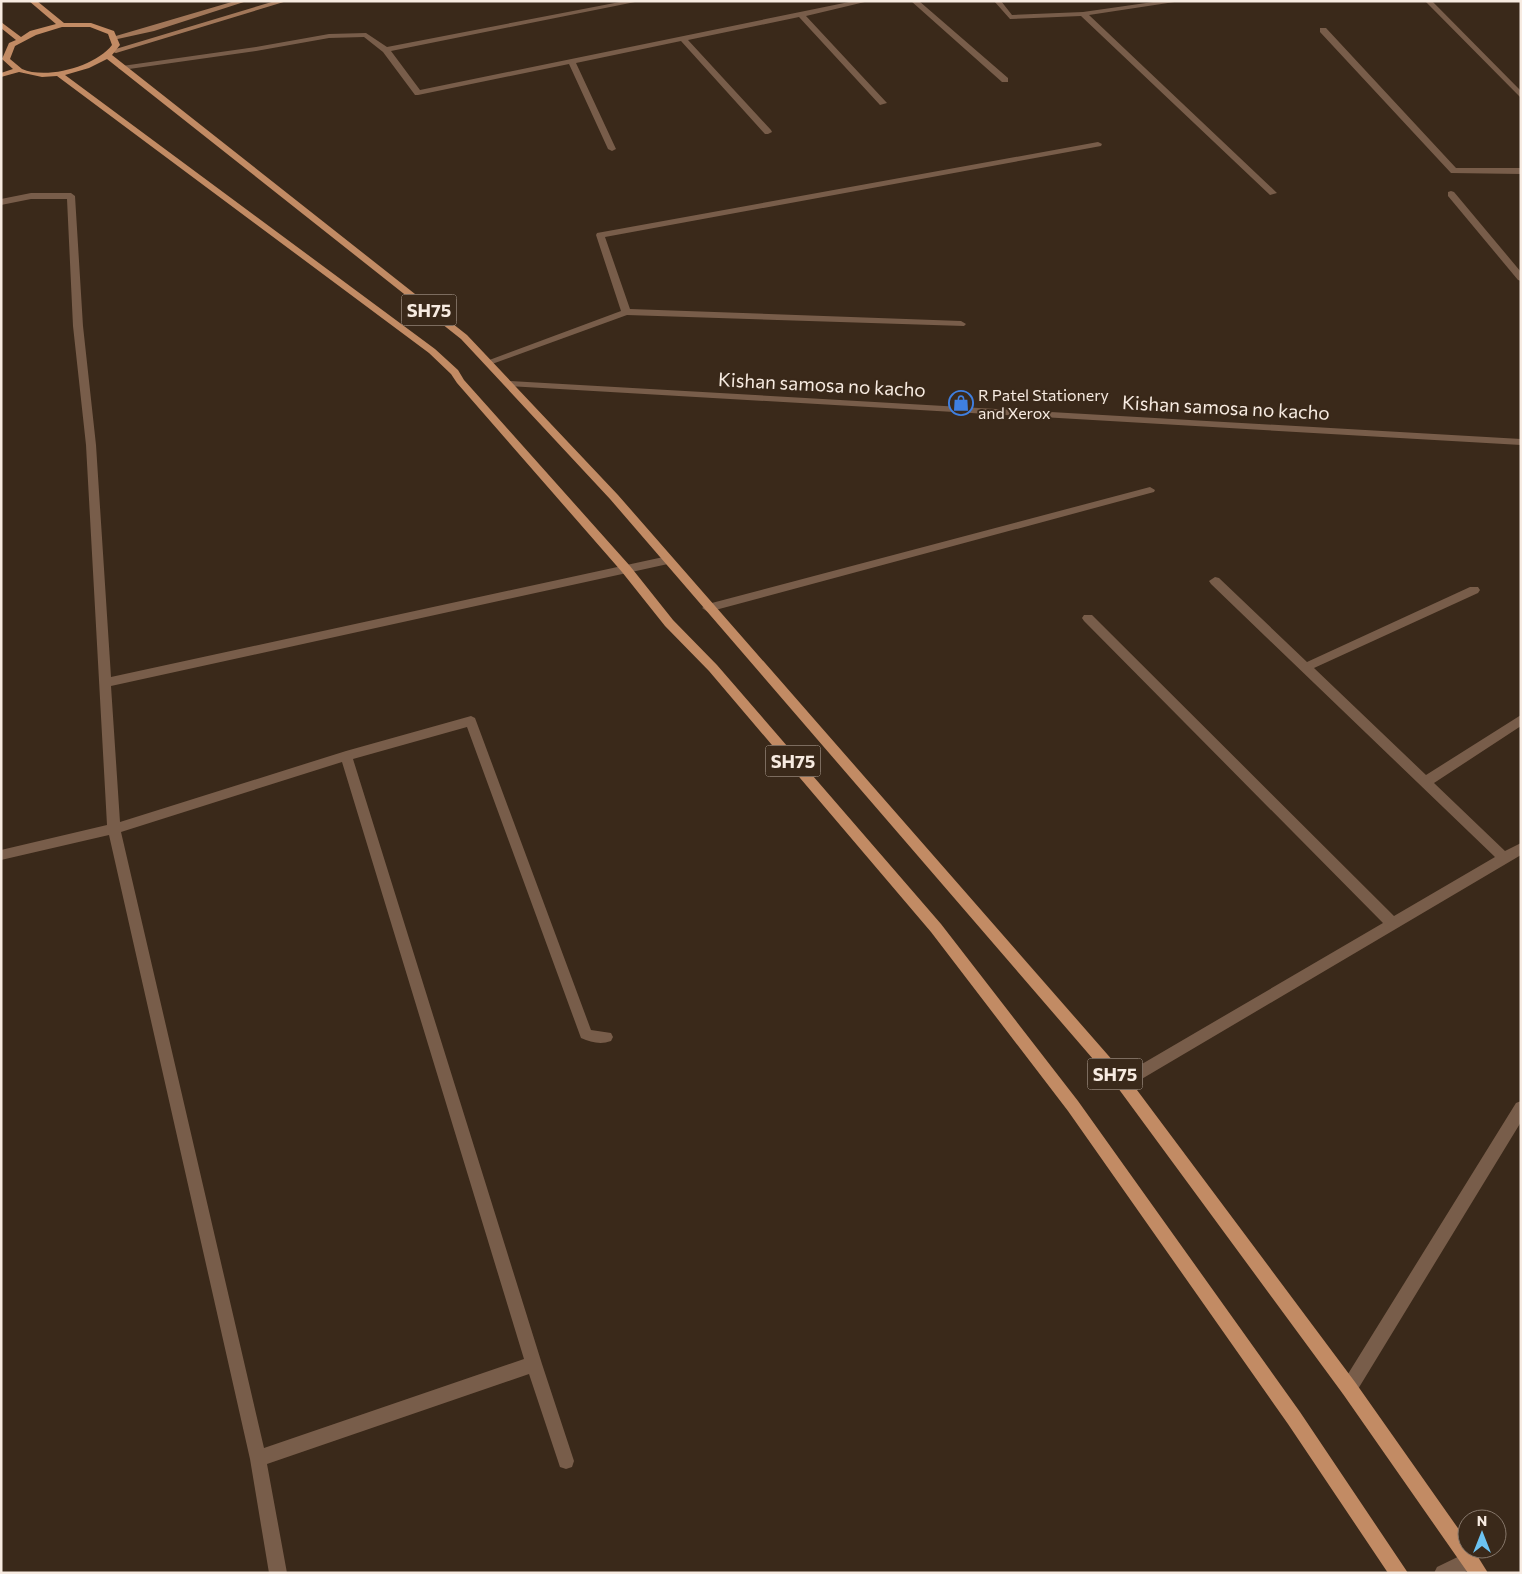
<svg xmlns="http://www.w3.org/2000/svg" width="1522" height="1574" font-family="Commissioner,sans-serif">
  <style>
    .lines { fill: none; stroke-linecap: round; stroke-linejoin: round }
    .street { fill: #785d4a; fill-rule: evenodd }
    .secondary { fill: #a27759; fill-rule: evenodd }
    .primary { fill: #c28b64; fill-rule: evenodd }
    .labels { text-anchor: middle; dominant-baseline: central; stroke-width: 4; stroke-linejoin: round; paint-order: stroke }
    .far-poi-label { font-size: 16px; fill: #f7ebe1; stroke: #3a291a; text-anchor: start }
    .shield { fill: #3a291a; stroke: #beb1a5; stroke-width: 1 }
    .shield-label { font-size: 18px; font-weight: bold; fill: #f7ebe1 }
    .street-label { font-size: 19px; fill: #f7ebe1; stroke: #3a291a }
  </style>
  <rect width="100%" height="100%" fill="#3a291a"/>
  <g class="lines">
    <path class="street" d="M625,1H640L391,51L420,90L800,12L854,1H869L806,16L887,103L880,105L799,17L688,40L771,130L772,132L768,134H765L681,41L576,63L616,149L612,151L608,149L569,64L418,95H415L383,52L364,37L329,38L256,51L122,70L118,68L122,66L256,47L329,34L366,33L387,47Z
      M911,1H919L1008,78V82H1002Z
      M994,1H1001L1012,15L1083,12L1160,1H1181L1089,15L1277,193L1270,195L1081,16L1010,19Z
      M1425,1H1432L1521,91V98Z
      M1320,28H1326L1456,168H1521V174L1451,173L1320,32Z
      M1098,142L1102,144L1101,146L605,237L630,309L961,321L966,324L964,326L627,315L492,364H486L484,362L621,311L596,235L597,233Z
      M1451,191L1454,192L1521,272V281L1518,280L1448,196V192Z
      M31,193H71L75,196L83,326L96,445L111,677L668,556L673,560L668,564L111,686L120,822L346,751L471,716L475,718L591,1030L611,1033L613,1037L611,1041C600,1045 591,1042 581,1038L467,727L353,759L542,1364L574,1461L572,1467L566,1469L560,1467L529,1374L267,1464L287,1573H269L250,1459L109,835L1,860V850L107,825L86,445L73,326L67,199H31L1,205V199ZM342,762L524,1359L264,1448L121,832Z
      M510,381L1521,439V445L507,386V382Z
      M1150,487L1155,490L1154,492L708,612L702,608L708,604Z
      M1215,577L1219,578L1307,662L1470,587H1478L1480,590L1478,593L1314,668L1426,775L1521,715V726L1434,783L1505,851L1521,843V855L1123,1090L1118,1088L1116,1083L1118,1078L1383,923L1084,621L1082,618L1084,615H1092L1394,916L1495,857L1211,584L1209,581Z
      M1521,1101V1122L1355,1394L1349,1396L1343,1394L1341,1388L1343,1382L1516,1103Z
      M1470,1551L1476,1554L1479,1560L1476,1566L1463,1573H1434L1437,1567Z"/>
    <path class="secondary" d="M235,1H247L154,31L113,40L109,38Z
      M275,1H287L116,53L109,51Z"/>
    <path class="primary" d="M29,1H37L64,23H91L114,31L120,45L112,55L467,335L618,495L1128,1078L1355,1382L1467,1541V1549H1473L1488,1573H1468L1343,1394L1118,1088L610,499L461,339L107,59L89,68L65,75L435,349L458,370L464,380L630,566L673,620L717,665L941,924L1078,1101L1300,1412L1408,1573H1388L1288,1424L1068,1111L931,932L709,671L665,626L622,572L457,383L451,374L429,353L57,76L42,77L19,72L1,77V73L13,69L2,59L9,43L16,40L1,28V22L21,37L30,31L56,24ZM62,27H90L108,34L112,45C96,66 47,80 22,69C18,66 14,62 10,59L15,46L36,35Z"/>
  </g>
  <defs>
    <symbol id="shop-ring" viewBox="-11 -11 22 22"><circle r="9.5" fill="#3a291a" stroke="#3f7fe0" stroke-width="1.5"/><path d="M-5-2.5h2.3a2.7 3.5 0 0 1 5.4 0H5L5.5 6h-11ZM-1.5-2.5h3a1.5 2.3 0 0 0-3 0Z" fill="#3f7fe0"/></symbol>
  </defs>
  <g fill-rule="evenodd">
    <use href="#shop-ring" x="947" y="389" width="28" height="28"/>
  </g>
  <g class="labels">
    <g class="far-poi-label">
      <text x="978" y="394">R Patel Stationery<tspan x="978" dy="18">and Xerox</tspan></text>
    </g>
    <g class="shield">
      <rect x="401.5" y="294.5" width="55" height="31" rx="4"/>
      <rect x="765.5" y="745.5" width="55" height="31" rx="4"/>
      <rect x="1087.5" y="1058.5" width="55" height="31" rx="4"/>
    </g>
    <g class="shield-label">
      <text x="429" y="310">SH75</text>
      <text x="793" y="761">SH75</text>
      <text x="1115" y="1074">SH75</text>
    </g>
    <g class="street-label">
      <text transform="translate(822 384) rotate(3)">Kishan samosa no kacho</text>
      <text transform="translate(1226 407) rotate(3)">Kishan samosa no kacho</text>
    </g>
  </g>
  <rect width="1522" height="1574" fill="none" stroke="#f7ebe1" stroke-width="5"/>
  <g transform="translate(1482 1534)"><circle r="24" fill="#3a291a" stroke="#86776a"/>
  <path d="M0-4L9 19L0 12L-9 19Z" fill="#6cc3f2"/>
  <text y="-8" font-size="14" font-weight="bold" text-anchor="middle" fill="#f7ebe1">N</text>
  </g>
</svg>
